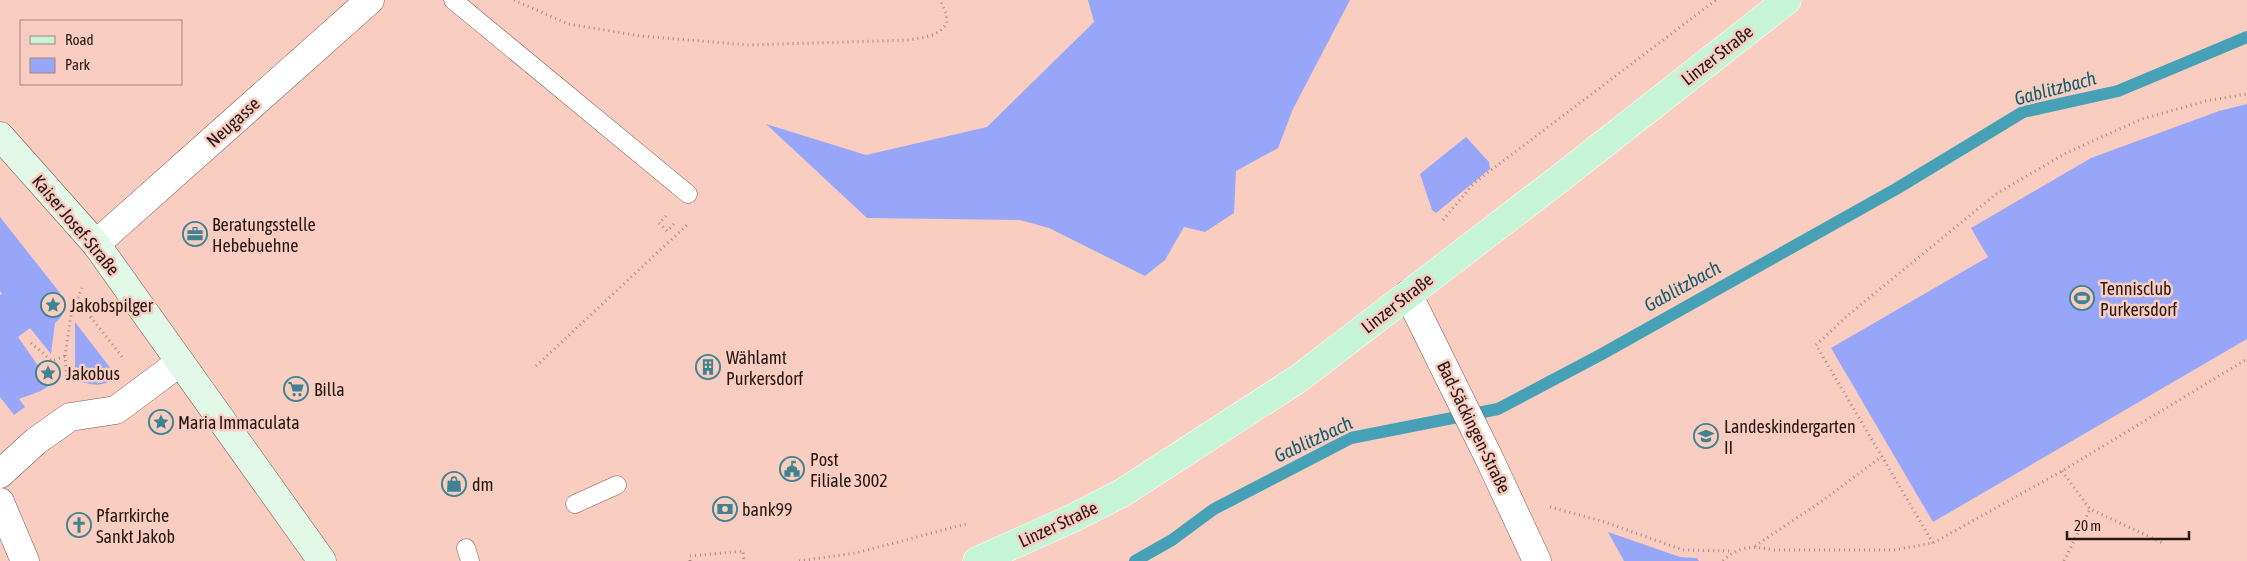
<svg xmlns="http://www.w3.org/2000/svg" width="2247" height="561" font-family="'Asap Condensed',sans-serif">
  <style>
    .green { fill: #97a6f9 }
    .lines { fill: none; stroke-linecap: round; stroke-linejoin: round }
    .stream { stroke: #46a1b7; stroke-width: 12 }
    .lane-casing { stroke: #7c564c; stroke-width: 19 }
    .street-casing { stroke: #7c564c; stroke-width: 29 }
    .secondary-casing { stroke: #7c564c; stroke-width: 29 }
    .primary-casing { stroke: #fff; stroke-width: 29 }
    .path { stroke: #aa887f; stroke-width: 3; stroke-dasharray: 1 4; stroke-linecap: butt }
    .lane { stroke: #fff; stroke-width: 18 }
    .street { stroke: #fff; stroke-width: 28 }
    .secondary { stroke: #e2f9ea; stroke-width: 28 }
    .primary { stroke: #c5f4d6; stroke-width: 28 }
    .labels { text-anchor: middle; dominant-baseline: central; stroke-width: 5; stroke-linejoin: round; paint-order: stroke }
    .street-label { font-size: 18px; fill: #261612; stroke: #facdc1 }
    .poi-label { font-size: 18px; fill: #261612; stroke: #facdc1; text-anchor: start }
    .water-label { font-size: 19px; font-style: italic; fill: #115d6d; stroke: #facdc1 }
  </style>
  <rect width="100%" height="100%" fill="#facdc1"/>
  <path class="green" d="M1088,0H1350L1293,109L1278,148L1236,171L1234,213L1205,232L1184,227L1165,260L1145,276L1049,228L1020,220L867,218L766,124L866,155L987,127L1094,22Z
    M2247,104V339L1933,522L1831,348L1988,257L1971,228L2091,158L2219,111Z
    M1466,137L1489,162L1490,169L1436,213L1432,210L1420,174Z
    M0,217L60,293C66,304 66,315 55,323L51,354L30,328L18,337L39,367L44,364L53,365L56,381L41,391L19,399L25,407L14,415L0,397V295L2,294L0,291Z
    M75,322L115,374C106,390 91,384 75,381Z
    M1608,532L1680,557L1697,558L1699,561H1624Z"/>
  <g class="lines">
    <path class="stream" d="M1135,561L1172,540L1214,509L1351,438L1498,409L1602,354L1896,189L2023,112L2118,91L2247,37"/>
    <defs>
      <path id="lane" d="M453,0L688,194
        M575,504L617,485
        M466,548L470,561"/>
      <path id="street" d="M96,244L370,0
        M1408,294L1489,458L1537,561
        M0,474L36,441L70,417L116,410L179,363
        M0,502L25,561"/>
      <path id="secondary" d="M0,136L96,244L322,561"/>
      <path id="primary" d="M977,561L1071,519L1122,493L1298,379L1563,176L1787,0"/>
    </defs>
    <use href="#lane" class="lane-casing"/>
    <use href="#street" class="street-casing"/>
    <use href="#secondary" class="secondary-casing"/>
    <use href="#primary" class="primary-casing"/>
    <path class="path" d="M514,0L568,24L641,36L749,45L910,40C924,37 938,37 947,23L946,13L940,0
      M666,216L659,223L667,231L676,222
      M1443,220L1474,183L1716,0
      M78,301L124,359
      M31,343L52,361L65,356
      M536,366L688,224
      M67,381L65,356L71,315L82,288
      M2062,471L2090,509L2165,544
      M1550,507L1605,522L1683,550L1732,551
      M1933,543L1816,345L1847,316L1996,194L2066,153L2142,119L2206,101L2247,94
      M1755,546L1822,501L1881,457
      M690,561V556L743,551L744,561
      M799,561L856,553L966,524
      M1723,561C1739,545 1753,546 1774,550H1894L1933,543L2062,471L2247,359
      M2064,561L2090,509"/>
    <use href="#lane" class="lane"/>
    <use href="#street" class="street"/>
    <use href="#secondary" class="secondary"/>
    <use href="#primary" class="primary"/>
  </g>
  <defs>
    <symbol id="office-ring" viewBox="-11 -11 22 22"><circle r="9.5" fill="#facdc1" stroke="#3f8292" stroke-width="1.5"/><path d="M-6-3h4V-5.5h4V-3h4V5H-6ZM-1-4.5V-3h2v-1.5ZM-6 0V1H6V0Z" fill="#3f8292"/></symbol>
    <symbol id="stadium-ring" viewBox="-11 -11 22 22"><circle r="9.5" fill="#facdc1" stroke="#3f8292" stroke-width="1.5"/><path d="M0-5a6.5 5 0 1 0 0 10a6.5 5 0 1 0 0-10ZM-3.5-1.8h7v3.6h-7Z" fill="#3f8292"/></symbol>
    <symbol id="sight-ring" viewBox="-11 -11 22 22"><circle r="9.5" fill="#facdc1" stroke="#3f8292" stroke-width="1.5"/><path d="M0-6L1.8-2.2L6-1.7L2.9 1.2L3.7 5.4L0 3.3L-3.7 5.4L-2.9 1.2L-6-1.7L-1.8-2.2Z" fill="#3f8292"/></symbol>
    <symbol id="building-ring" viewBox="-11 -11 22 22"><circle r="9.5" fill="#facdc1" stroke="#3f8292" stroke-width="1.5"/><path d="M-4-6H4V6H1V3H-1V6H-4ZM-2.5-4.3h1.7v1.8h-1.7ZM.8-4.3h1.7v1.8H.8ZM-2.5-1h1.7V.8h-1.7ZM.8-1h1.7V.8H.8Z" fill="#3f8292"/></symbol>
    <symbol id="supermarket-ring" viewBox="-11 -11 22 22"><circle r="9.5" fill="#facdc1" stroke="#3f8292" stroke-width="1.5"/><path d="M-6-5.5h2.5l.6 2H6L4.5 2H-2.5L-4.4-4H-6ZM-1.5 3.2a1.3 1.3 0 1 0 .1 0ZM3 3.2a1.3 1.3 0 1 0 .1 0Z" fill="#3f8292"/></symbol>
    <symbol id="school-ring" viewBox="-11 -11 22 22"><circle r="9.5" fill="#facdc1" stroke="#3f8292" stroke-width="1.5"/><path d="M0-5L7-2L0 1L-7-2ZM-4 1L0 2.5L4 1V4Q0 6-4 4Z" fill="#3f8292"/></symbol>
    <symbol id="civic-ring" viewBox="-11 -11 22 22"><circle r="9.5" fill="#facdc1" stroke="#3f8292" stroke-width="1.5"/><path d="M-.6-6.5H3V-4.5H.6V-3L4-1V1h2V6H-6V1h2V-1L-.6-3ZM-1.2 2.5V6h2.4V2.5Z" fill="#3f8292"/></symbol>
    <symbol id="shop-ring" viewBox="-11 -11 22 22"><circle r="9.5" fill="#facdc1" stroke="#3f8292" stroke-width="1.5"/><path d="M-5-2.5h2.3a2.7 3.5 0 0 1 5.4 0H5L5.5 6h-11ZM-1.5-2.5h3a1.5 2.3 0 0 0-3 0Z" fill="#3f8292"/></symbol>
    <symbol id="bank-ring" viewBox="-11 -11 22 22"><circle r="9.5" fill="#facdc1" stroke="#3f8292" stroke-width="1.5"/><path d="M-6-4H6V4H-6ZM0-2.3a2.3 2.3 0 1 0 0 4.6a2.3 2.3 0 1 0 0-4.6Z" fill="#3f8292"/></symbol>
    <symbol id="church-ring" viewBox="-11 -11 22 22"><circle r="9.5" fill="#facdc1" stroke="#3f8292" stroke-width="1.5"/><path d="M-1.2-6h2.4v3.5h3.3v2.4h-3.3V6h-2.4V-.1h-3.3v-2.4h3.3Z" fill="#3f8292"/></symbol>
  </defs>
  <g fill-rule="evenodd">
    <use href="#office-ring" x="181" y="220" width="28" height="28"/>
    <use href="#stadium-ring" x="2068" y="284" width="28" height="28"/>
    <use href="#sight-ring" x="39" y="291" width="28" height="28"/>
    <use href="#building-ring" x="694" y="353" width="28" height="28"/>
    <use href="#sight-ring" x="34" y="359" width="28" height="28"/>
    <use href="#supermarket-ring" x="282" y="375" width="28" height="28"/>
    <use href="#sight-ring" x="147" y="408" width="28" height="28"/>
    <use href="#school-ring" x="1692" y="422" width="28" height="28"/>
    <use href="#civic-ring" x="778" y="455" width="28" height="28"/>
    <use href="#shop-ring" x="440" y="470" width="28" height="28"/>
    <use href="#bank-ring" x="711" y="495" width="28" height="28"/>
    <use href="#church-ring" x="65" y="511" width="28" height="28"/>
  </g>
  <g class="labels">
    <g class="street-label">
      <text transform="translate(1717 55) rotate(-38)">Linzer Straße</text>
      <text transform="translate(233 122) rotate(-42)">Neugasse</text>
      <text transform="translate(76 225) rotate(50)">Kaiser Josef-Straße</text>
      <text transform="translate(1397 303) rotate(-38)">Linzer Straße</text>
      <text transform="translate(1474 427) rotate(64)">Bad-Säckingen-Straße</text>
      <text transform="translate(1058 524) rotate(-25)">Linzer Straße</text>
    </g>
    <g class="poi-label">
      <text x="212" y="224">Beratungsstelle<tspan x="212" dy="21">Hebebuehne</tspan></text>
      <text x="2100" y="288">Tennisclub<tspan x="2100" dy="21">Purkersdorf</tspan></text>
      <text x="70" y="305">Jakobspilger</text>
      <text x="726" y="357">Wählamt<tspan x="726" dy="21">Purkersdorf</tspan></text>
      <text x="66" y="373">Jakobus</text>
      <text x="314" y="389">Billa</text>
      <text x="178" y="422">Maria Immaculata</text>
      <text x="1724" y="426">Landeskindergarten<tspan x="1724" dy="21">II</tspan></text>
      <text x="810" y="459">Post<tspan x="810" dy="21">Filiale 3002</tspan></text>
      <text x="472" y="484">dm</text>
      <text x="742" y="509">bank99</text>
      <text x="96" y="515">Pfarrkirche<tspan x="96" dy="21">Sankt Jakob</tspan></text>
    </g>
    <g class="water-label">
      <text transform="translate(2055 88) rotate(-15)">Gablitzbach</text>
      <text transform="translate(1682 286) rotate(-29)">Gablitzbach</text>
      <text transform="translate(1313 439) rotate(-25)">Gablitzbach</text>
    </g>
  </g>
  <rect x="20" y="20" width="162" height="65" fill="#facdc1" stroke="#a5847b"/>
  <rect x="30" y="36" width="25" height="8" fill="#c5f4d6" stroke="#a5847b"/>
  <text x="65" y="45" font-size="15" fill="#261612">Road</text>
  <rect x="30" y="58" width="25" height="15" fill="#97a6f9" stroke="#a5847b"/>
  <text x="65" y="70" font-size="15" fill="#261612">Park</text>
  <path d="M2067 531v8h122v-8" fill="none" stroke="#261612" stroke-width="2.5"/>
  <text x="2074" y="531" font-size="15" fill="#261612" stroke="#facdc1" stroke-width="4" paint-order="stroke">20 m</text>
</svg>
